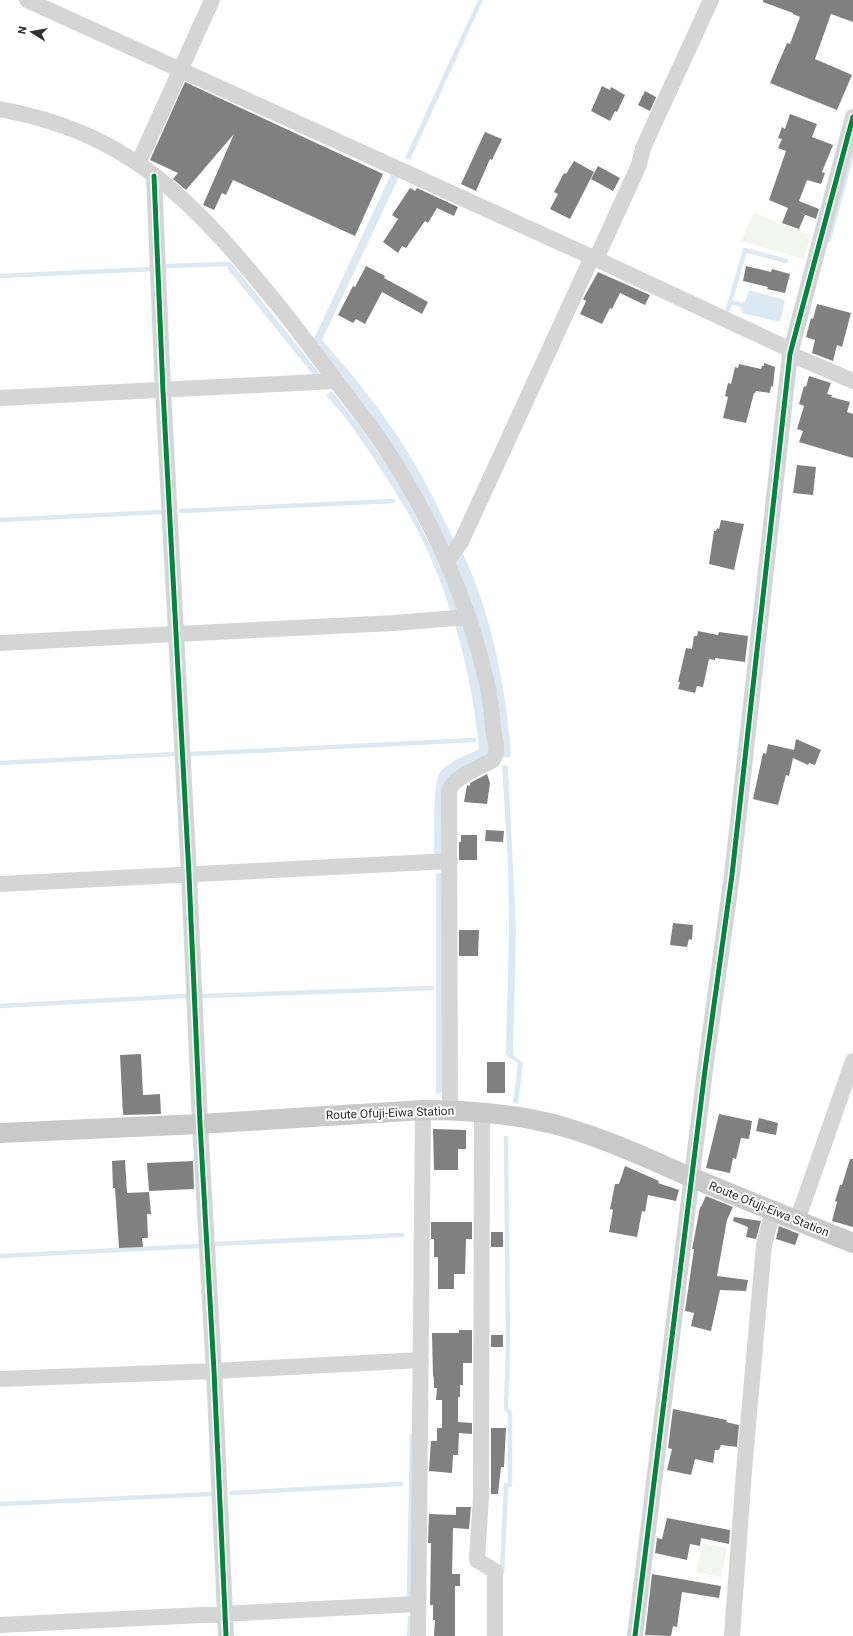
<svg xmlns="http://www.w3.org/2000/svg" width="853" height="1636" font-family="Roboto,sans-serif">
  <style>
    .green { fill: #f2f6ee }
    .water { fill: #dce9f2 }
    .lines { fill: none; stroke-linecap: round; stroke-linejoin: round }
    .stream { stroke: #dce9f2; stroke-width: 4.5 }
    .building { fill: #808080 }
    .minor { stroke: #d5d5d5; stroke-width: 16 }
    .major { stroke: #c9c9c9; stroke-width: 20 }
    .cycleway-casing { stroke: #fff; stroke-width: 8 }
    .cycleway { stroke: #00873e; stroke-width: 5 }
    .labels { text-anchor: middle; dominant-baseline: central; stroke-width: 4; stroke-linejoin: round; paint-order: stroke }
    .street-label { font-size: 12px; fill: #313131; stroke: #fff }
  </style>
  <rect width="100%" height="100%" fill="#fff"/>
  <path class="green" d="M754,213L811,235L804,259L741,241Z
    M703,1543L727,1548L721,1577L696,1572Z"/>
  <path class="water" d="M478,0H483L410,160L405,158Z
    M391,174L399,177L322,340C357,379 390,421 416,466C428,486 438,507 448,528C450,532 452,537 454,541C457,546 461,549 463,554C491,612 507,691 511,756L508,758L503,757L470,601L313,341Z
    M234,266L320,374L314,376L227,268Z
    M749,290L785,300L780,322L742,313L743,311L740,310L743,301L745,302Z
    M332,391L364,432L389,468L406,497L449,584L474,656L484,705L489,753L453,774L443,853L434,855C435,839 432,784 440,772C446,763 469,754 479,749C472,676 453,604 422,539C410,515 396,493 382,471C365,444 347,418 326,395Z
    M502,765L508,766L516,930L513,1055L523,1063L518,1104L513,1103L518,1063L507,1056L506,1052L509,930L508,863Z
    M444,872V1090L440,1093L436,1094V874Z"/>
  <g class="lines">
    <path class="stream" d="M829,240L853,150
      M168,266L229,264L234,270
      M0,276L153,269
      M730,302L742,305
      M728,309L745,250L786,261
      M181,511L393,501
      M0,520L162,512
      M191,754L474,740
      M0,763L175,754
      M203,996L432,988
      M0,1006L187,996
      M215,1244L402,1235
      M0,1256L200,1246
      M231,1493L401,1484
      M0,1504L212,1494
      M502,1572L506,1485H510V1412L506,1409L508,1347L506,1138
      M409,1595L412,1436
      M409,1636L410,1618"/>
  </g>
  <path class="building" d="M763,0H853V22L831,14L815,59L852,75L837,110L770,83L787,43L790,44L800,17L793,14V13L763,2Z
    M185,82L383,174L355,236L233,180L226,195L222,193L214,210L203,205L234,134L186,190L173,179L178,173L150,160Z
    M602,86L610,90L611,87L625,95L617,112L615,111L610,121L591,111Z
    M645,91L656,97L650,111L638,105Z
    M790,114L817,124L812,137L833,145L822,172L825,173L821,184L807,180L799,201L819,209L816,219L798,212L805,215L799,229L782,223L788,208L769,200L786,151L778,148L782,139L778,138L782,127L785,129Z
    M485,132L502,139L492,160L490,159L476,191L461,184Z
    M574,161L594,172L570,219L550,209L558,194L554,192L564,173L566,174Z
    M598,166L620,178L613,191L591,179Z
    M410,188L415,191L417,188L458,207L454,216L437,208L428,223L425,221L406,248L402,246L398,253L383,242L398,219L392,215Z
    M366,266L385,276L384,278L428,302L422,314L382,292L365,324L356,319L353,323L338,315L353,286L355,287Z
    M746,266L771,272L772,269L790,274L785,293L767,289L768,287L743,281Z
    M598,272L650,295L645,305L620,293L612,309L610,308L602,324L580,314L586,301L583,299Z
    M817,304L851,313L842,347L837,345L833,361L812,353L815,340L806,337L811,318L813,319Z
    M764,363L775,367L773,387L771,386L770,393L756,391L755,393H754L746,423L723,418L728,397L725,396L728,383L731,384L735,367L738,368L739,364L761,369L762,366H764Z
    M809,376L831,383L827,394L832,395L831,397L850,402L847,412L853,414V458L799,442L803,431L797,429L804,406L799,404L804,386L806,387Z
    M797,465L816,467L813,495L793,493Z
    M721,520L744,524L734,570L709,564L714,531H716L717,528L719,529Z
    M698,631L718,635L719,632L748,636L745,662L715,658V660L709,659L703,687L697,686L695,693L678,689L680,682H678L686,648L692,649L694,636H697Z
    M796,739L821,750L815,765L809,763L808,765L793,758L789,776L786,775L778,805L753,799L763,753L766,754L768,744L794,750Z
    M487,774L490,783L487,804L464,802L467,785L470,786V783Z
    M486,830L504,831L503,842L485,841Z
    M461,835H477V860H459V842H461Z
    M673,923L693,925L692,940L689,939L687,947L670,945Z
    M459,930H479L478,956H459Z
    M141,1054L143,1095L160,1094L161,1114L123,1115L120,1055Z
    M487,1062H505V1093H487Z
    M719,1114L752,1121L749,1139L741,1138L736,1159L733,1158L730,1173L706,1168Z
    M759,1118L778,1123L776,1135L756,1131Z
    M433,1129L466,1130V1149H458V1170H434Z
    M850,1159H853V1227L832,1221L837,1202L835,1201L840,1185H842Z
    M125,1160L127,1193L149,1192L151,1214H147L148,1238H142L143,1247L119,1248L115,1188H113L112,1161Z
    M193,1161L194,1189L149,1191L147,1163Z
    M625,1166L659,1181L658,1183L679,1190L676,1201L648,1195L645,1212L642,1211L637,1237L609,1232L613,1210L610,1209L615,1184H619Z
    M706,1196L733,1207L727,1220L717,1276L748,1280L746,1291L720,1290L711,1331L691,1326L694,1313L685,1311L694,1249H692L694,1239L700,1207H701Z
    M734,1217L761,1221L756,1239L746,1237L748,1227L733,1221Z
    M431,1222H472V1239H466L465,1274H454V1289H438V1257H434V1239H431Z
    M779,1226L799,1234L795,1245L776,1239Z
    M491,1232H503V1247H491Z
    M459,1330H472V1363H463V1385H460V1397H458V1422L472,1423V1434L459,1433L458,1455H453L452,1473L429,1471L431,1441H437V1428H442V1400H436L437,1388H434V1377H433L432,1333H459Z
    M491,1335H503V1347H491Z
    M673,1409L727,1420L726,1422L739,1425L737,1447L721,1445L719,1450H715L713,1463L695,1459L691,1475L667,1470L672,1449L668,1448Z
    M491,1428H506L504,1467H501L498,1494H491Z
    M456,1507H471L469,1529L453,1528L452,1574H460V1586H455V1636H434L435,1620H433V1605H430L431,1543H428L429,1514L456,1515Z
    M667,1518L730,1530L729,1544L701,1538L700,1546L690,1544L687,1560L655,1553L657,1538L662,1539Z
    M652,1574L721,1586L719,1598L682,1592L677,1627L673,1626L671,1636L645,1635Z"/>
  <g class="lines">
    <path class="minor" d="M27,0L596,259L791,350
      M0,109C59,120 106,139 154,175C204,214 243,262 282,310C305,339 326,368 348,397C360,413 373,429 384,446C431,517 468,600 487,683C491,701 492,718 494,735C495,740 497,747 496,752C496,755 494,758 493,760C481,767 453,777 449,791L450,1110
      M138,164L212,0
      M154,176L163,391L189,875L200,1124L214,1371L226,1636
      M596,259L639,165L643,148L711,0
      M790,354L853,381
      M0,398L336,381
      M447,561L461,542L592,257
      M0,643L394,623L469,617
      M0,884L450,861
      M482,1112L481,1497L477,1560L495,1571V1636
      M797,1221L853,1061
      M0,1379L214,1371L421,1360
      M0,1625L418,1604
      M418,1636L423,1110
      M635,1636L705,1070L732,875L790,354L853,117
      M732,1636L744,1471L764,1245L773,1211"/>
    <path class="major" d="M0,1133L200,1124L423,1110C470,1110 518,1114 564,1127C606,1139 647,1158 688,1176C743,1199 798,1221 853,1243"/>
    <defs>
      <path id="cycleway" d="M154,176L163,391L189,875L200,1124L214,1371L226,1636
        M635,1636L705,1070L732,875L790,354L853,117"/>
    </defs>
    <use href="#cycleway" class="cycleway-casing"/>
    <use href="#cycleway" class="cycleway"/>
  </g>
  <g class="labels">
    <g class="street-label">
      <text transform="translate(390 1113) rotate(-2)">Route Ofuji-Eiwa Station</text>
      <text transform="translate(769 1209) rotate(22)">Route Ofuji-Eiwa Station</text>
    </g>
  </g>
  <g transform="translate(32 32) rotate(281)" stroke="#ffffff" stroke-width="3" paint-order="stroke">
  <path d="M0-3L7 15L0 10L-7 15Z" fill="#313131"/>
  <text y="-6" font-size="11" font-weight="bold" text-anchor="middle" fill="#313131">N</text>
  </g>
</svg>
